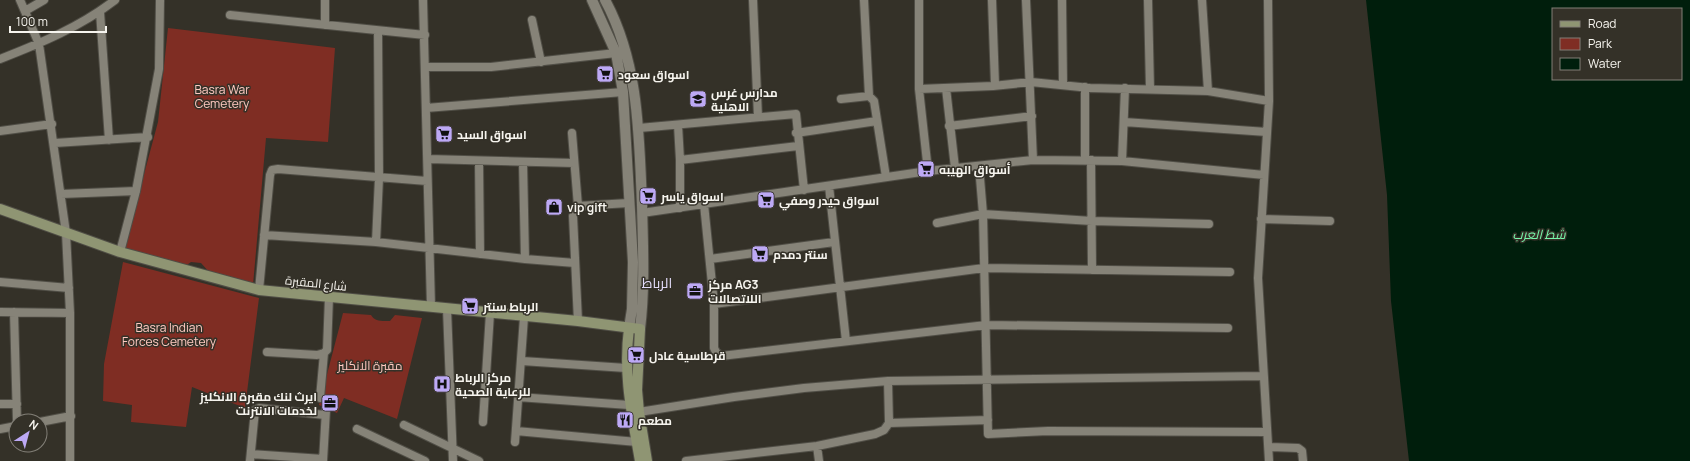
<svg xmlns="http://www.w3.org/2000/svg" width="1690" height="461" font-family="Manrope,Cairo,sans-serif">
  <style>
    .green { fill: #7f2d23 }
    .water { fill: #001e0c; fill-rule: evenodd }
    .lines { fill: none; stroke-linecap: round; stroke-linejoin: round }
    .minor-casing { stroke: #504e46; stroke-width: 10 }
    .tertiary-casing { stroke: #504e46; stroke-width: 12 }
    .secondary-casing { stroke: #504e46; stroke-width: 12 }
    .minor { stroke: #868378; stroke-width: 8 }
    .tertiary { stroke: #868378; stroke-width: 10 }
    .secondary { stroke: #8f9573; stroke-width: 10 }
    .labels { text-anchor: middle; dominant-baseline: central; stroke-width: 3; stroke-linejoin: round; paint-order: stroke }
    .poi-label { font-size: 12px; font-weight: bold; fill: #f6f4ee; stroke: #343128; text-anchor: start }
    .park-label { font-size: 12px; fill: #ffc9c0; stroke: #343128 }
    .street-label { font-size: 12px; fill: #f6f4ee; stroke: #343128 }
    .water-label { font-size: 13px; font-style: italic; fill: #77f6a9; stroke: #343128 }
    .quarter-label { font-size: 14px; fill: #e2dbf8; stroke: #343128 }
  </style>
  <rect width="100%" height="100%" fill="#343128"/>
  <path class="green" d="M168,28L335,48L328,142L266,138L253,285L210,273L201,263L191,262L184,267L124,249L158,122Z
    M123,262L259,298L245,408L192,387L186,427L131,422L132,405L103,401L104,364Z
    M343,313L371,315C375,322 382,321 390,321L395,315L422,318L397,419L344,398L337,413L319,405Z"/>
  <path class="water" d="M1366,0H1690V461H1409L1391,301L1387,195ZM1553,9H1681V79H1553Z"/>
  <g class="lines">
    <defs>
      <path id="minor" d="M20,0L39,44L66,233L70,313V461
        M325,0V25
        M423,0L431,307
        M753,0L758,117
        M864,0L869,96
        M919,0V89L928,171
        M992,0L995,85
        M1026,0L1033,160
        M1062,0L1063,84
        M1148,0L1150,89
        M1202,0L1208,91
        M1268,0L1269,101L1258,278L1269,461
        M25,11L44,0
        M100,12L109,140
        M230,15L425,35
        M532,20L541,62
        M0,59C41,43 80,27 115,0
        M426,67H491L616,53
        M1085,87V159
        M946,88L955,168
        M919,89L993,86L1031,82L1090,88L1208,91L1269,101
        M841,99L869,96L874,101L886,177
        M426,108L623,92
        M1124,122L1267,132
        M678,125L680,160V208
        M949,126L1032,116
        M639,128L796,114L804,190
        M0,131L52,124
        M572,133L578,206L573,216L578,321
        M796,133L877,121
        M55,143L148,137
        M428,159L574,163
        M680,160L798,146
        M1091,160L1092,270
        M479,161L480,254
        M1122,161L1125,88
        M523,162L525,259
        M979,166L983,214L988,434L1048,431L1267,432
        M829,186L846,341
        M61,194L136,191
        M704,204L714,304V348L716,352L721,356L986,325L1228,328
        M578,206L629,203
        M642,213L928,171L1033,160L1122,161L1264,175
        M1261,219L1330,221
        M937,223L983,214L1092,221L1209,224
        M264,235L376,242L525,259L575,263
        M376,242L379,178L378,31
        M120,252L136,191L159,69L160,0
        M710,259L834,242
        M0,282L69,288
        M259,290L270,175L272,170L278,169L427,181
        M714,304L984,268L1230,272
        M447,309L453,461
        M0,312L70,313
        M14,312L17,421
        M267,352L317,355L324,353
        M522,361L626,368
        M518,397L629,405
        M320,398L324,353L327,350L329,297
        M0,404H17
        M639,412L734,397L804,388L888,381L1263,376
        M40,422L71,416
        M483,422L490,313
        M889,423L988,420
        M404,425L479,461
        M0,429L16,426
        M357,429L425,461
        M516,431L637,442
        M515,442L524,317
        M817,446L819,461
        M1269,447L1298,448L1302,451L1303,461
        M251,454L323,459
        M250,461L255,410L259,408L325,415
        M323,461L326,410
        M686,461L817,446L875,434L884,430L889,423L888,381"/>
      <path id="tertiary" d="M592,0L616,53L623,92L633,262L632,309L629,328
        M605,0C639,63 639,135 642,205C643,246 645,288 640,329"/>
      <path id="secondary" d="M0,209L120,252L259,290L578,321L640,329L637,390L639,412L647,461
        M629,328C623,376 632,414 640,461"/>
    </defs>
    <use href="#minor" class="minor-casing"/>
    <use href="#tertiary" class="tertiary-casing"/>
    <use href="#secondary" class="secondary-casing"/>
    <use href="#minor" class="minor"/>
    <use href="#tertiary" class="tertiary"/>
    <use href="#secondary" class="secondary"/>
  </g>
  <defs>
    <symbol id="supermarket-square" viewBox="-11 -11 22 22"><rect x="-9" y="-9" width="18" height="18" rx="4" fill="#bda9f5" stroke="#343128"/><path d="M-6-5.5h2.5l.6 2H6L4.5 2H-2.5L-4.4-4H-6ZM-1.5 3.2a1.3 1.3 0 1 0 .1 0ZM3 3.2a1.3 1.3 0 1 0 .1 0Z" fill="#111"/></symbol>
    <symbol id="school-square" viewBox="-11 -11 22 22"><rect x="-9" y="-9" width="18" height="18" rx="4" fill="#bda9f5" stroke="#343128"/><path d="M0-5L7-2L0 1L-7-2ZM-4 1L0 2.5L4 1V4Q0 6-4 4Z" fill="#111"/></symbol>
    <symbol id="shop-square" viewBox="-11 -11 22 22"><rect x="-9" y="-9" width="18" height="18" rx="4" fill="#bda9f5" stroke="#343128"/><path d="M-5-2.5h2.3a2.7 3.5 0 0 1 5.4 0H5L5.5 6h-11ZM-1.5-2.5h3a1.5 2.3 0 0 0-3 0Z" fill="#111"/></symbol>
    <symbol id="office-square" viewBox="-11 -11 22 22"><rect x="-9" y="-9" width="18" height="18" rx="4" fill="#bda9f5" stroke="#343128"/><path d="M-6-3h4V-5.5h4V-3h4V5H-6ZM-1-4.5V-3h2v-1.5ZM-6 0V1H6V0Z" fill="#111"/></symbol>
    <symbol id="hospital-square" viewBox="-11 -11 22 22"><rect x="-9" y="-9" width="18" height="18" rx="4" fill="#bda9f5" stroke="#343128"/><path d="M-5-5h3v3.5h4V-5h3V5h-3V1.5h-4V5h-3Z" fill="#111"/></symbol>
    <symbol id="restaurant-square" viewBox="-11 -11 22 22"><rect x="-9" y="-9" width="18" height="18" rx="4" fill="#bda9f5" stroke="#343128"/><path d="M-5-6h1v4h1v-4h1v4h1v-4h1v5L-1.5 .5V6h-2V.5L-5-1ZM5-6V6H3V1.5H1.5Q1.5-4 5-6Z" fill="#111"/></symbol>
  </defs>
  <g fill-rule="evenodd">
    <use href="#supermarket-square" x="595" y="64" width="20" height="20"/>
    <use href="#school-square" x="688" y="89" width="20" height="20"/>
    <use href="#supermarket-square" x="434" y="124" width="20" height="20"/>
    <use href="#supermarket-square" x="916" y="159" width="20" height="20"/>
    <use href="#supermarket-square" x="638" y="186" width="20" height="20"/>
    <use href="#supermarket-square" x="756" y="190" width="20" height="20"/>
    <use href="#shop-square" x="544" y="197" width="20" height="20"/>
    <use href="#supermarket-square" x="750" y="244" width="20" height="20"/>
    <use href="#office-square" x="685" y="281" width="20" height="20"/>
    <use href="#supermarket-square" x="460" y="296" width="20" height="20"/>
    <use href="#supermarket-square" x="626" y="345" width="20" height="20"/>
    <use href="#hospital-square" x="432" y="374" width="20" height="20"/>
    <use href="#office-square" x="320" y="393" width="20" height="20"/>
    <use href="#restaurant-square" x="615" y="410" width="20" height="20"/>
  </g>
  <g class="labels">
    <g class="poi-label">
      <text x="618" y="74">اسواق سعود</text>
      <text x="711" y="92">مدارس غرس<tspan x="711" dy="14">الاهلية</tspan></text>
      <text x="457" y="134">اسواق السيد</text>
      <text x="939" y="169">أسواق الهيبه</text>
      <text x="661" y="196">اسواق ياسر</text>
      <text x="779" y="200">اسواق حيدر وصفي</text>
      <text x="567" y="207">vip gift</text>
      <text x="773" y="254">سنتر دمدم</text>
      <text x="708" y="284">مركز AG3<tspan x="708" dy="14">اللاتصالات</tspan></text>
      <text x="483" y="306">الرباط سنتر</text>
      <text x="649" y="355">قرطاسية عادل</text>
      <text x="455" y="377">مركز الرباط<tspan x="455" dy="14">للرعاية الصحية</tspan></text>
      <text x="317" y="396" text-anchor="end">ايرث لنك مقبرة الانكليز<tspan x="317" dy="14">لخدمات الانترنت</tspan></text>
      <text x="638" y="420">مطعم</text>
    </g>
    <g class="park-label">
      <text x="222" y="89">Basra War<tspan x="222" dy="14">Cemetery</tspan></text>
      <text x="169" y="327">Basra Indian<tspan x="169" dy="14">Forces Cemetery</tspan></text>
      <text x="370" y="365">مقبرة الانكليز</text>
    </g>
    <g class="street-label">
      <text transform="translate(316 283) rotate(6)">شارع المقبرة</text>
    </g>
    <g class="water-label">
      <text x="1539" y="234">شط العرب</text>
    </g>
    <g class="quarter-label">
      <text x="657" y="282">الرباط</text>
    </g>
  </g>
  <rect x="1552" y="8" width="130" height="72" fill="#343128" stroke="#827f77"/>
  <rect x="1560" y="21" width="20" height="6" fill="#8f9573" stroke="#827f77"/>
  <text x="1588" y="28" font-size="12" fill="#f6f4ee">Road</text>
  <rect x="1560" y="38" width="20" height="12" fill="#7f2d23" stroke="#827f77"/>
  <text x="1588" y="48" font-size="12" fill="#f6f4ee">Park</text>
  <rect x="1560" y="58" width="20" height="12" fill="#001e0c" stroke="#827f77"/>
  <text x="1588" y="68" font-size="12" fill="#f6f4ee">Water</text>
  <g transform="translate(28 433) rotate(36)"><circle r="19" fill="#343128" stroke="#827f77"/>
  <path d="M0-3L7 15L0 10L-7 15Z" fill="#bda9f5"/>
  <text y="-6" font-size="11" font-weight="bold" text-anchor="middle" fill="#f6f4ee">N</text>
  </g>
  <path d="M10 26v6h96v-6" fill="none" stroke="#f6f4ee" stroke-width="2"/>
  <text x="16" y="26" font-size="12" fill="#f6f4ee" stroke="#343128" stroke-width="3" paint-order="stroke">100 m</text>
</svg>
